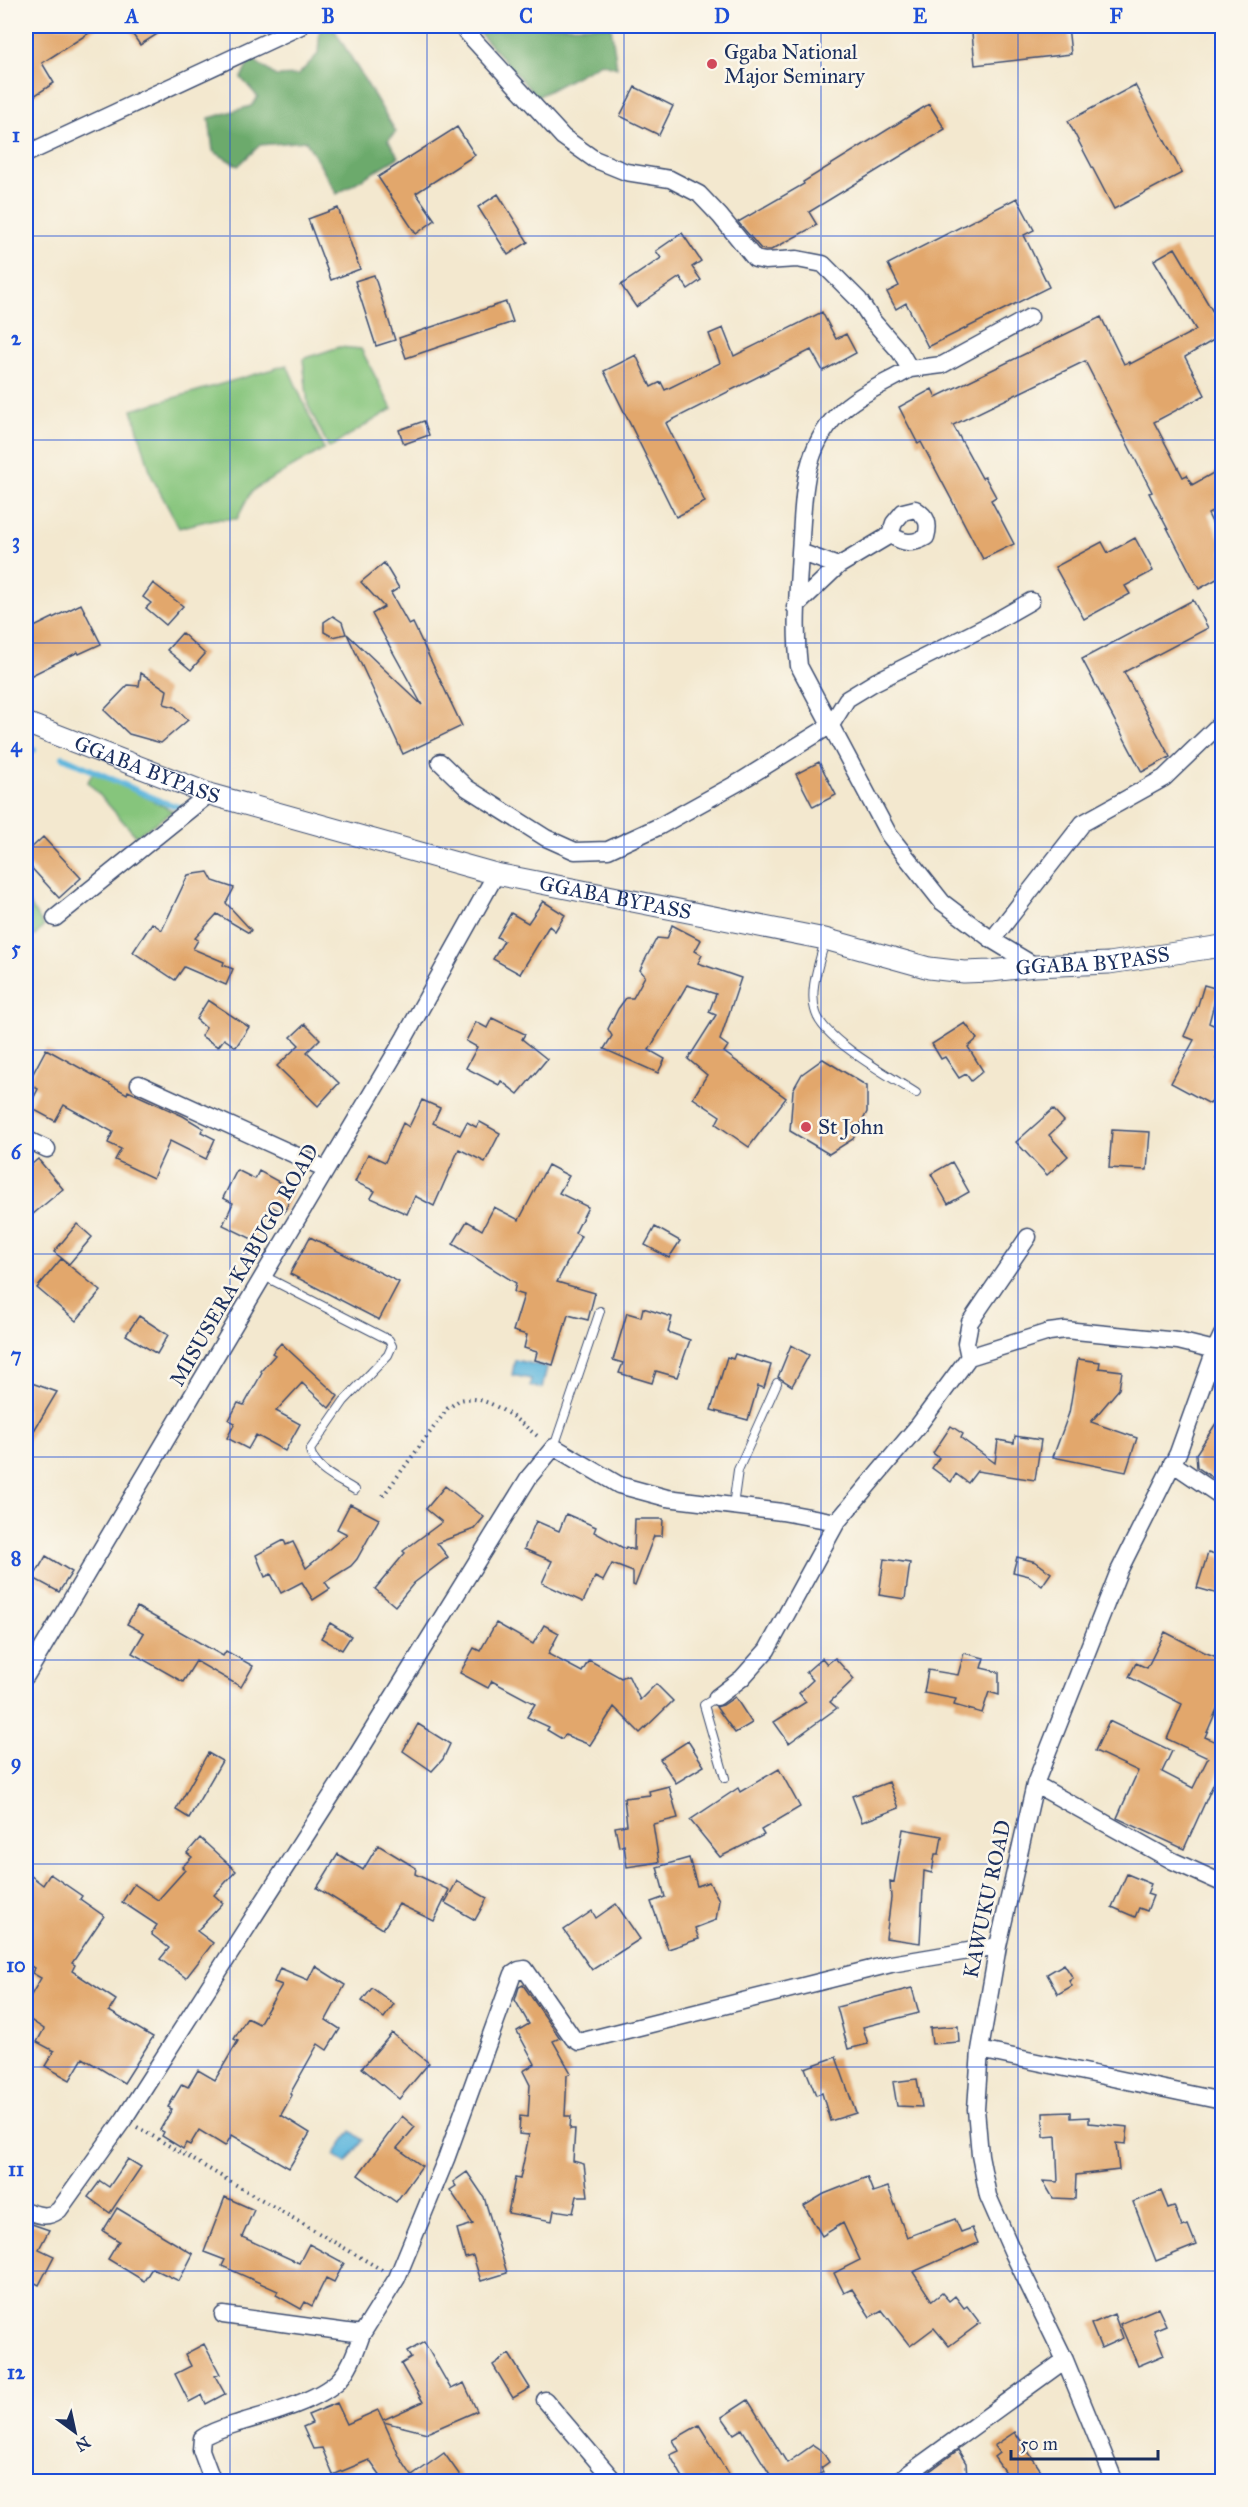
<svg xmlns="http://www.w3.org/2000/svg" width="1248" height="2507" font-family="'IM FELL Great Primer',serif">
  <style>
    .green { fill: #86c57c; stroke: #507a6d; stroke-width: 1.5 }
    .forest { fill: #6caa6c; stroke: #446c65; stroke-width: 1.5 }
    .water { fill: #60b7dd; stroke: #3e739e; stroke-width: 1.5 }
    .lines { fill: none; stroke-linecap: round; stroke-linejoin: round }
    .stream { stroke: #60b7dd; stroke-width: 6 }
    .building { fill: #e2a76c }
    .service-casing { stroke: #3b4b6f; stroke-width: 10 }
    .minor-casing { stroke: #3b4b6f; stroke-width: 19 }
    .tertiary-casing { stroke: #3b4b6f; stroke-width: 23 }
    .path { stroke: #3b4b6f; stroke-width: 4; stroke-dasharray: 1.5 4.5; stroke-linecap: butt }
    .service { stroke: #fff; stroke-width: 8 }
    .minor { stroke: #fff; stroke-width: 16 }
    .tertiary { stroke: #fff; stroke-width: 21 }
    .grid { fill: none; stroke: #1d4ed8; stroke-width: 1.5; stroke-opacity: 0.55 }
    .poi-dot { fill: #d1495b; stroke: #fbf7ec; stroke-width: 2 }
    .labels { text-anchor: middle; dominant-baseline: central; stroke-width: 5; stroke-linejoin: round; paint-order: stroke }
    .poi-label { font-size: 21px; fill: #1b2f5e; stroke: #fbf7ec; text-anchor: start }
    .street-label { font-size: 21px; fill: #1b2f5e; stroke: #fbf7ec }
    .neatline { fill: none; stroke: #1d4ed8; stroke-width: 2 }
    .grid-label { font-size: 20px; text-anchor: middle; font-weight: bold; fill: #1d4ed8 }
  </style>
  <rect width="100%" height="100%" fill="#fbf7ec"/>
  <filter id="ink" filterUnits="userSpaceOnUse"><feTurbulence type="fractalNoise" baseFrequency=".0167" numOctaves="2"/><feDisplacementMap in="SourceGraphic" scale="12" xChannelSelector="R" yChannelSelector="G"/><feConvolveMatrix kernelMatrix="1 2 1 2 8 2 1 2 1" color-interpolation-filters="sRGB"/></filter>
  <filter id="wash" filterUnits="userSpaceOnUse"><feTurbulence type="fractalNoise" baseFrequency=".008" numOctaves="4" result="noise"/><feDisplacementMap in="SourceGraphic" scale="24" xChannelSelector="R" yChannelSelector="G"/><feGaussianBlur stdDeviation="1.35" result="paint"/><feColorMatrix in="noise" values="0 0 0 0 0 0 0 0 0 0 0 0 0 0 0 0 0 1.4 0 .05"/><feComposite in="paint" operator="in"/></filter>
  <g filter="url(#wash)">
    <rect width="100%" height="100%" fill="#f3e8cf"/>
    <path class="green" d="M339,347L361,349L392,409L329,448L308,405L303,359Z
      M287,365L324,449L256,488L250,494L237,519H214L179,528L152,477L132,410Z
      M94,770L173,811L136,836L88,782Z
      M26,899L44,926L35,936L26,929Z"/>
    <path class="forest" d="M320,26L334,29L396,132L388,140L399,157L337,194L306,141L260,145L238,166L213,151L209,118L251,106L258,97L241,78L251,58L276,76L298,75L318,54Z
      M473,26H611L617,68L601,63L537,97Z"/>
    <path class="water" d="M515,1360L547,1367L542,1388L530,1386L531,1379L512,1375Z
      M351,2131L363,2140L346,2163L334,2155Z"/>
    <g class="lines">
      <path class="stream" d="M26,747L34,750
        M63,757L160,801L186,809"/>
    </g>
    <g id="blocks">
      <path class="building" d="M26,26H100L42,63L54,83L34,96L26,83Z
        M127,26H170L140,45Z
        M1034,26H1068L1071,54L975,65L972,33Z
        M1135,85L1182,173L1114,209L1068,121Z
        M635,87L673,106L659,135L620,116Z
        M929,104L945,129L809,212L817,225L771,250H766L761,249L738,222L804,184L803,182Z
        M457,127L475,155L416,193L435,220L416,234L378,177Z
        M498,194L528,242L508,255L478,207Z
        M1017,198L1034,230L1024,235L1049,287L928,347L906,303L896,309L887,292L899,286L888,264Z
        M338,208L360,269L331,280L308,219Z
        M682,233L701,261L692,267L701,280L688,289L680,277L636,307L621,285L661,258L656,251Z
        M1175,248L1222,327V335L1185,357L1205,395L1154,422L1183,477L1187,475L1192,485L1222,468V506L1208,514L1222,543V576L1199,589L1149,493L1152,492L1085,361L953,425L982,478L985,477L996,497L991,500L1014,544L983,559L921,442L918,444L899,407L932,389L936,397L1101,317L1124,364L1129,362L1130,364L1196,330L1154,260Z
        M374,275L395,340L376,346L355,281Z
        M506,302L513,322L406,358L399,338Z
        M822,312L836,339L846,334L856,353L823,371L811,350L666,423L705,502L676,517L604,371L636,355L651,387L661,382L665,390L720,363L709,334L723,328L734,356Z
        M424,421L429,435L404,444L399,430Z
        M1135,538L1153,571L1125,586L1130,594L1084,619L1055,567L1102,542L1108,553Z
        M384,563L399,588L391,593L409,625L413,623L462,726L403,754L347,634L422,705L372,614L384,607L361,582Z
        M153,583L183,606L166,625L146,608L151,603L143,597Z
        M1193,600L1208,628L1124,672L1170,757L1142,772L1082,659Z
        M81,604L101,644L79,654L78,652L26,678V631Z
        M333,616L342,622L346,634L333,637L324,632V622Z
        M182,633L205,654L191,670L167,650Z
        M141,673L167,690L164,704L175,707L188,720L161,743L129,734L104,710L128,685L139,686Z
        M819,762L836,795L813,807L796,774Z
        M43,837L81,878L59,898L26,862V853Z
        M208,872L213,881L234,888L226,903L251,930L249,933L217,914L195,938L198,940L193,949L224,962L223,965L233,969L226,985L184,967L175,980L133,952L152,923L162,930L188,875Z
        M543,901L565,915L555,931L549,926L520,974L493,959L504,941L497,937L511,913L528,923Z
        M672,925L701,940L695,951L702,955L698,963L741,978L720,1040L728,1046L724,1052L786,1098L749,1147L716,1124L720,1116L693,1098L707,1075L688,1059L716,1015L709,1012L716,994L687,985L649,1050L665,1059L658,1073L604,1049L612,1036L608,1029L618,1009L626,998H633L645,976L640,970L647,956L657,938L667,939Z
        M1204,985L1218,989L1209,1023L1222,1029V1046L1216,1059L1222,1063V1080L1210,1104L1171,1083L1194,1040L1184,1036L1198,1005Z
        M208,1000L249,1027L236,1047L224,1039L218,1047L201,1036L206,1028L196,1019Z
        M492,1018L525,1034L522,1039L547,1059L518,1094L501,1081L499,1085L466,1068L477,1047L466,1041L476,1022L487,1028Z
        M965,1023L977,1039L968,1047L983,1071L971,1081L966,1074L959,1078L945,1057L941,1059L932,1044Z
        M305,1024L320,1039L307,1052L339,1083L318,1106L277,1066L299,1045L291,1037Z
        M46,1049L127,1094L128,1091L183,1116L203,1128L201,1132L215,1139L206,1159L170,1141L153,1178L115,1160L121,1149L108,1143L113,1132L64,1105L55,1121L29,1107L38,1089L28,1083Z
        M823,1059L867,1086V1112L853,1139L829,1154L790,1131L793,1090L802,1074Z
        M422,1100L440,1108L433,1123L460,1135L467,1122L476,1127L480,1122L500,1133L485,1162L459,1149L434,1206L415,1196L407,1214L371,1198L375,1191L355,1182L368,1154L385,1162L403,1123L409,1127Z
        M1053,1109L1064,1121L1049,1135L1068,1156L1047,1175L1016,1142Z
        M1112,1130L1150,1132L1147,1170L1109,1168Z
        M38,1159L63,1189L26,1220V1169Z
        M952,1162L969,1192L948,1204L931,1174Z
        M548,1165L569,1176L559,1193L588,1207L575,1233L581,1236L557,1282L595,1293L588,1320L568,1315L553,1365L535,1360L537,1352L524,1348L527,1335L513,1331L524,1295L514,1292L516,1283L453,1244L467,1221L482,1230L494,1207L519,1220Z
        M237,1170L255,1179L259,1171L294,1190L284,1213L270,1206L254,1240L223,1225L233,1203L223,1198Z
        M77,1224L92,1237L69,1264L54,1252Z
        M655,1227L680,1241L669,1258L645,1245Z
        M310,1237L399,1282L379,1320L290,1274Z
        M61,1259L101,1291L76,1321L37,1288Z
        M643,1308L672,1317L668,1332L690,1340L677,1377L656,1371L652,1383L619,1373L623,1363L613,1360L627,1313L641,1317Z
        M139,1316L168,1335L157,1354L126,1335Z
        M281,1343L338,1396L329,1408L302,1383L276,1411L300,1424L285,1451L256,1435L248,1449L227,1438L235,1423L229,1420L238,1403L244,1405L262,1373L261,1371L275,1355L272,1353Z
        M791,1345L809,1355L792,1386L778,1377Z
        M735,1354L771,1365L764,1388L758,1386L748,1420L711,1410L727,1357L733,1359Z
        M1078,1359L1100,1362L1099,1368L1122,1371L1119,1389L1091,1422L1137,1438L1126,1472L1053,1457L1069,1413Z
        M26,1381L57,1392L26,1444Z
        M1222,1414V1484L1197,1467L1196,1454Z
        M951,1426L963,1434L961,1438L995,1463L998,1440L1014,1443L1015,1436L1041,1440L1035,1480L977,1471L968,1483L956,1474L951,1482L932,1468L939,1458L933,1453Z
        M445,1486L484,1517L474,1529L437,1543L448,1557L414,1583L395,1606L375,1589L405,1553L403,1551L442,1522L426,1509Z
        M350,1504L379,1519L357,1559L351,1566L325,1582L330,1589L313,1600L302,1582L281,1593L271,1574L265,1577L256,1555L284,1540L286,1545L293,1542L306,1568L347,1534L337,1529Z
        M566,1514L596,1527L594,1532L625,1549L626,1547L634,1550L635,1519H663L662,1536H654L635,1586L633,1585V1572L612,1564L603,1581L595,1577L583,1602L542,1583L552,1561L524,1549L536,1521L559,1531Z
        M1208,1553L1222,1557V1595L1197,1588Z
        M46,1556L72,1572L59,1592L33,1578Z
        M1017,1557L1036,1562L1051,1573L1042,1586L1029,1576L1013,1572Z
        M884,1559L910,1563L905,1599L879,1595Z
        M137,1607L223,1656L226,1651L253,1666L241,1687L196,1661L183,1682L132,1653L144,1633L127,1624Z
        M330,1623L351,1636L342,1650L321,1638Z
        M496,1623L533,1644L544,1625L559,1633L548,1654L582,1672L589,1660L621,1678L628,1675L640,1700L656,1684L673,1701L640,1733L614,1707L590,1745L565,1735L562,1739L547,1730L549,1727L527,1717L535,1704L492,1681L488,1688L460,1673L474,1648L480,1651Z
        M1165,1632L1204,1652L1222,1659V1697L1205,1737L1216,1742L1222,1728V1765L1184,1849L1117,1818L1138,1771L1095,1751L1109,1721L1172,1751L1162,1772L1193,1788L1208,1758L1167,1739L1182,1704L1129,1677L1136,1663L1147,1668Z
        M964,1653L984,1658L981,1668L999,1672V1695L989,1692L982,1713L954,1705L956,1699L924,1693L928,1670L958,1675Z
        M822,1658L827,1664L835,1658L854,1679L830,1702L837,1708L789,1743L774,1722L806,1702L799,1693L813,1680L806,1672Z
        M735,1697L752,1723L735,1733L716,1707L723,1705Z
        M418,1724L450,1744L443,1759L432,1771L403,1751Z
        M688,1741L704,1766L676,1783L660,1759Z
        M208,1753L222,1761L189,1818L176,1810Z
        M779,1769L800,1807L761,1830L764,1835L720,1857L690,1820L738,1788L740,1792Z
        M889,1782L899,1808L862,1822L852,1796Z
        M669,1786L678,1818L653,1824L659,1862L627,1867L624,1845L619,1847L615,1827L627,1825L624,1798L650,1795L649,1791Z
        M903,1829L942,1836L939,1854H935L932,1873L924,1871L920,1943L886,1938L891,1898L890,1881L894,1882Z
        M200,1838L236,1871L214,1895L223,1903L197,1931L213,1943L186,1978L160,1959L169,1948L151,1934L157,1925L122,1902L134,1884L158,1900L185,1870L182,1867L192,1857L187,1853Z
        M378,1845L416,1868L415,1874L449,1890L434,1921L399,1904L383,1929L317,1888L338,1854L363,1870Z
        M689,1858L697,1886L709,1882L719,1900L716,1920L695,1928L699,1939L668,1949L651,1902L665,1897L657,1867Z
        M26,1872L43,1885L50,1874L82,1896L80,1899L104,1916L72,1963L75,1965L72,1971L116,2000L109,2011L153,2037L124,2083L83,2058L70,2080L45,2066L54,2051L37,2042L44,2029L26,2017V2004L41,1978L32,1973L34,1968L26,1963Z
        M1127,1874L1151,1884L1147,1894L1153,1896L1147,1911L1139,1908L1135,1917L1112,1907Z
        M457,1881L487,1898L475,1920L445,1903Z
        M616,1904L640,1939L592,1970L564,1930L592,1911L596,1918Z
        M1064,1964L1073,1978L1069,1981L1072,1986L1058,1994L1047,1974Z
        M315,1966L345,1985L326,2020L340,2029L327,2050L318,2044L290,2094L292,2095L281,2115L310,2133L289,2168L232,2135L225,2146L199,2130L190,2145L186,2143L183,2149L162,2136L164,2132L160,2130L172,2109L168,2107L182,2084L188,2087L198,2070L215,2080L238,2041L234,2039L247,2018L259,2024L282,1985L274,1982L280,1968L308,1980Z
        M523,1985L560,2038L553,2041L571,2073L567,2075L565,2116H571L570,2129H575L573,2161L584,2164L588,2196H577L573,2213L554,2210L552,2221L508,2213L515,2178L520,2179L529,2135L519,2134L520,2116L528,2117L530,2085L523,2071L535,2064L517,2031L529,2024L515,2000L519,1987Z
        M372,1988L394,2004L384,2018L362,2001Z
        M912,1988L919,2013L863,2027L868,2044L848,2049L837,2007Z
        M958,2026L959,2042L932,2044L930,2028Z
        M392,2033L429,2063L399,2099L362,2068Z
        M836,2057L856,2113L830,2121L822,2093L816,2095L805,2068Z
        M917,2079L922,2107L897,2106L893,2082Z
        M1071,2112V2118L1089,2117V2123L1128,2127L1126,2144L1116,2143L1119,2170L1076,2175L1075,2199L1053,2198L1043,2181L1058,2182L1056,2136L1044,2137L1043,2113Z
        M402,2116L415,2127L397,2148L422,2166L396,2202L358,2175Z
        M128,2159L141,2167L110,2213L88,2197L100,2181L109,2187Z
        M467,2172L484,2197L507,2273L481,2281L473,2256L465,2258L457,2229L473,2224L450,2190L456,2186L453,2182Z
        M867,2177L873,2192L888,2187L907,2237L955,2219L961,2232L972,2228L978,2243L913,2272L932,2301L942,2293L949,2301L955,2296L964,2308L967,2306L980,2323L949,2346L934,2328L910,2346L882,2310L870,2317L852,2289L844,2293L834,2273L860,2260L843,2223L822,2236L804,2206L824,2194Z
        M1161,2191L1168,2208L1174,2206L1182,2227L1188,2225L1196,2245L1156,2261L1133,2202Z
        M225,2197L254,2210L242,2237L299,2263L309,2244L344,2263L334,2282L326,2278L312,2306L305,2302L301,2309L276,2295L278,2291L222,2266L225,2260L204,2252Z
        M117,2208L193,2254L179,2281L152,2268L144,2281L108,2259L119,2241L103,2231Z
        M26,2222L49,2230L39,2249L54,2256L39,2285L26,2278Z
        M1158,2308L1166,2325L1154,2330L1164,2355L1138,2366L1120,2324Z
        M1114,2314L1123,2338L1101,2348L1091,2324Z
        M424,2342L451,2389L464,2383L477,2411L427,2433L384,2422L400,2458L412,2476L444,2453L464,2481H384L369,2460L333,2475L322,2448L313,2449L303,2427L312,2423L308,2415L337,2403L347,2424L378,2410L383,2420L423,2402L401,2364L411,2358L407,2352Z
        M204,2344L220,2374L215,2376L225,2394L206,2404L202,2395L189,2402L175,2374L191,2366L185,2354Z
        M509,2354L530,2388L513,2398L493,2365Z
        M748,2400L787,2463L813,2445L822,2451L829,2462L821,2468L823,2472L810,2481H774L742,2429L734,2434L722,2417Z
        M699,2425L709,2441L732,2481H685L670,2455L679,2451L673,2440Z
        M1015,2432L1048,2481H1011L994,2457L999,2453L994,2446Z
        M958,2450L966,2463L967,2476L957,2481H930L926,2474Z"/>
    </g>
  </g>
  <g filter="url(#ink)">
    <use href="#blocks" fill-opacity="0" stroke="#3b4b6f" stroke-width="1.5"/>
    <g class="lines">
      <defs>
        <path id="service" d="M825,940C820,962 808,990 816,1013C824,1040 891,1077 916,1093
          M264,1276L389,1340L392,1346L388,1355L344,1401L310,1450C315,1471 338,1479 355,1490
          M554,1447L600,1311
          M733,1506L738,1470L777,1383
          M717,1697L704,1705L725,1778"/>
        <path id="minor" d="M461,26L563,137L594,159L626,172L670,179L699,194L720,216L755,259L765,261L797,259L823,264L859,300L872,320L900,352L910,369C887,383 856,395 837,415C800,454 804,503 800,552C798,592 794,626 799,666L889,835L942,902L992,940L1035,966
          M26,154L301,26
          M910,369L942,365L1030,317
          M800,552L838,566
          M795,607L838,566L890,535L894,523L903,512L915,509C927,517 930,523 926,537C912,545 904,543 890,535
          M440,762L467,788L546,838L575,851L608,850L660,826L741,781L831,725L847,699L875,682L989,625L1031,601
          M55,918L209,794
          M992,940L1083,823L1164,778L1222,722
          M139,1084L326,1169
          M26,1139L47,1149
          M969,1357L1049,1332L1065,1330L1178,1341L1215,1350
          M969,1357L966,1343L970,1322L1028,1237
          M1172,1463L1222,1497
          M26,1676L405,1037L496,874
          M717,1697L742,1678L767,1650L837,1522
          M1035,1784L1173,1861L1222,1883
          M980,2050L1222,2101
          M26,2211C39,2215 47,2219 59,2210L124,2119L346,1773L529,1477L554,1447L619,1485L667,1498L782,1512L837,1522L918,1426L969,1357
          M223,2315L362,2334L397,2278L446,2159L513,1974L519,1970L525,1969L573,2038L579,2042L891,1964L998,1946
          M545,2400L615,2482
          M213,2482L201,2450L202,2438C215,2429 230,2426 245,2421C273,2413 319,2400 339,2380C351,2367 356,2350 362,2334
          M897,2482L1065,2360
          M1115,2482L1065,2360L1013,2253L988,2196L980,2155L976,2109L980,2050L998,1946L1035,1784L1119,1571L1178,1453L1215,1350L1222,1335"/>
        <g id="tertiary">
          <path id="s1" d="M26,723L209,794L496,874L825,939L929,968L964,972L991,971L1035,966L1109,963L1222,946"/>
        </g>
      </defs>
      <use href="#service" class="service-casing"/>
      <use href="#minor" class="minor-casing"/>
      <use href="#tertiary" class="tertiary-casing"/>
      <path class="path" d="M383,1496L448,1408C452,1406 456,1402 460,1400C488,1392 520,1423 540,1438
        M137,2127L382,2270"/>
      <use href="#service" class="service"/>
      <use href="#minor" class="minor"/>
      <use href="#tertiary" class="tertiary"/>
    </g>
  </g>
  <path class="grid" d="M230,26V2482M427,26V2482M624,26V2482M821,26V2482M1018,26V2482M26,236H1222M26,440H1222M26,643H1222M26,847H1222M26,1050H1222M26,1254H1222M26,1457H1222M26,1660H1222M26,1864H1222M26,2067H1222M26,2271H1222"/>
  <g class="poi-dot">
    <circle cx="712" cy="64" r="6"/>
    <circle cx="806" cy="1127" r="6"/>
  </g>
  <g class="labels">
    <g class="poi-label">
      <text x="724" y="52">Ggaba National<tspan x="724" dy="24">Major Seminary</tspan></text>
      <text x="818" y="1127">St John</text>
    </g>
    <g class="street-label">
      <text stroke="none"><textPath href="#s1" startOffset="130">GGABA BYPASS</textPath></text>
      <text stroke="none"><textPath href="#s1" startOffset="616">GGABA BYPASS</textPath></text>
      <text stroke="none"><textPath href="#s1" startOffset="1102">GGABA BYPASS</textPath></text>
      <text transform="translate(244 1265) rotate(-60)">MISUSERA KABUGO ROAD</text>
      <text transform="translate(987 1899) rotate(-78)">KAWUKU ROAD</text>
    </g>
  </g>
  <rect width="1248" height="2507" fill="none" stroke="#fbf7ec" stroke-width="66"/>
  <g transform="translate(75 2432) rotate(147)" stroke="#fbf7ec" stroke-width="4.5" paint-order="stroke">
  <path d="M0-4.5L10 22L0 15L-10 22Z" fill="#1b2f5e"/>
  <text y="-9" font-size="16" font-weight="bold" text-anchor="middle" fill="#1b2f5e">N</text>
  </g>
  <path d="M1011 2450v9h147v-9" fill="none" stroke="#1b2f5e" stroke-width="3"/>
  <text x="1020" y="2450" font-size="18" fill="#1b2f5e" stroke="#fbf7ec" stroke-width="4.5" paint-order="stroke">50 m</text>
  <rect x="33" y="33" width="1182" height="2441" class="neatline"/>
  <g class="grid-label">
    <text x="132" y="23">A</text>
    <text x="328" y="23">B</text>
    <text x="526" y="23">C</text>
    <text x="722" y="23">D</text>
    <text x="920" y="23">E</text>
    <text x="1116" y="23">F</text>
    <text x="16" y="142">1</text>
    <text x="16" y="345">2</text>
    <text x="16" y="548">3</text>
    <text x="16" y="752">4</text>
    <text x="16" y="955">5</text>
    <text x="16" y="1159">6</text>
    <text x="16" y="1362">7</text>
    <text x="16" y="1565">8</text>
    <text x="16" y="1769">9</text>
    <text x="16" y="1972">10</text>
    <text x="16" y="2176">11</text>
    <text x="16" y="2379">12</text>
  </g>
</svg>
